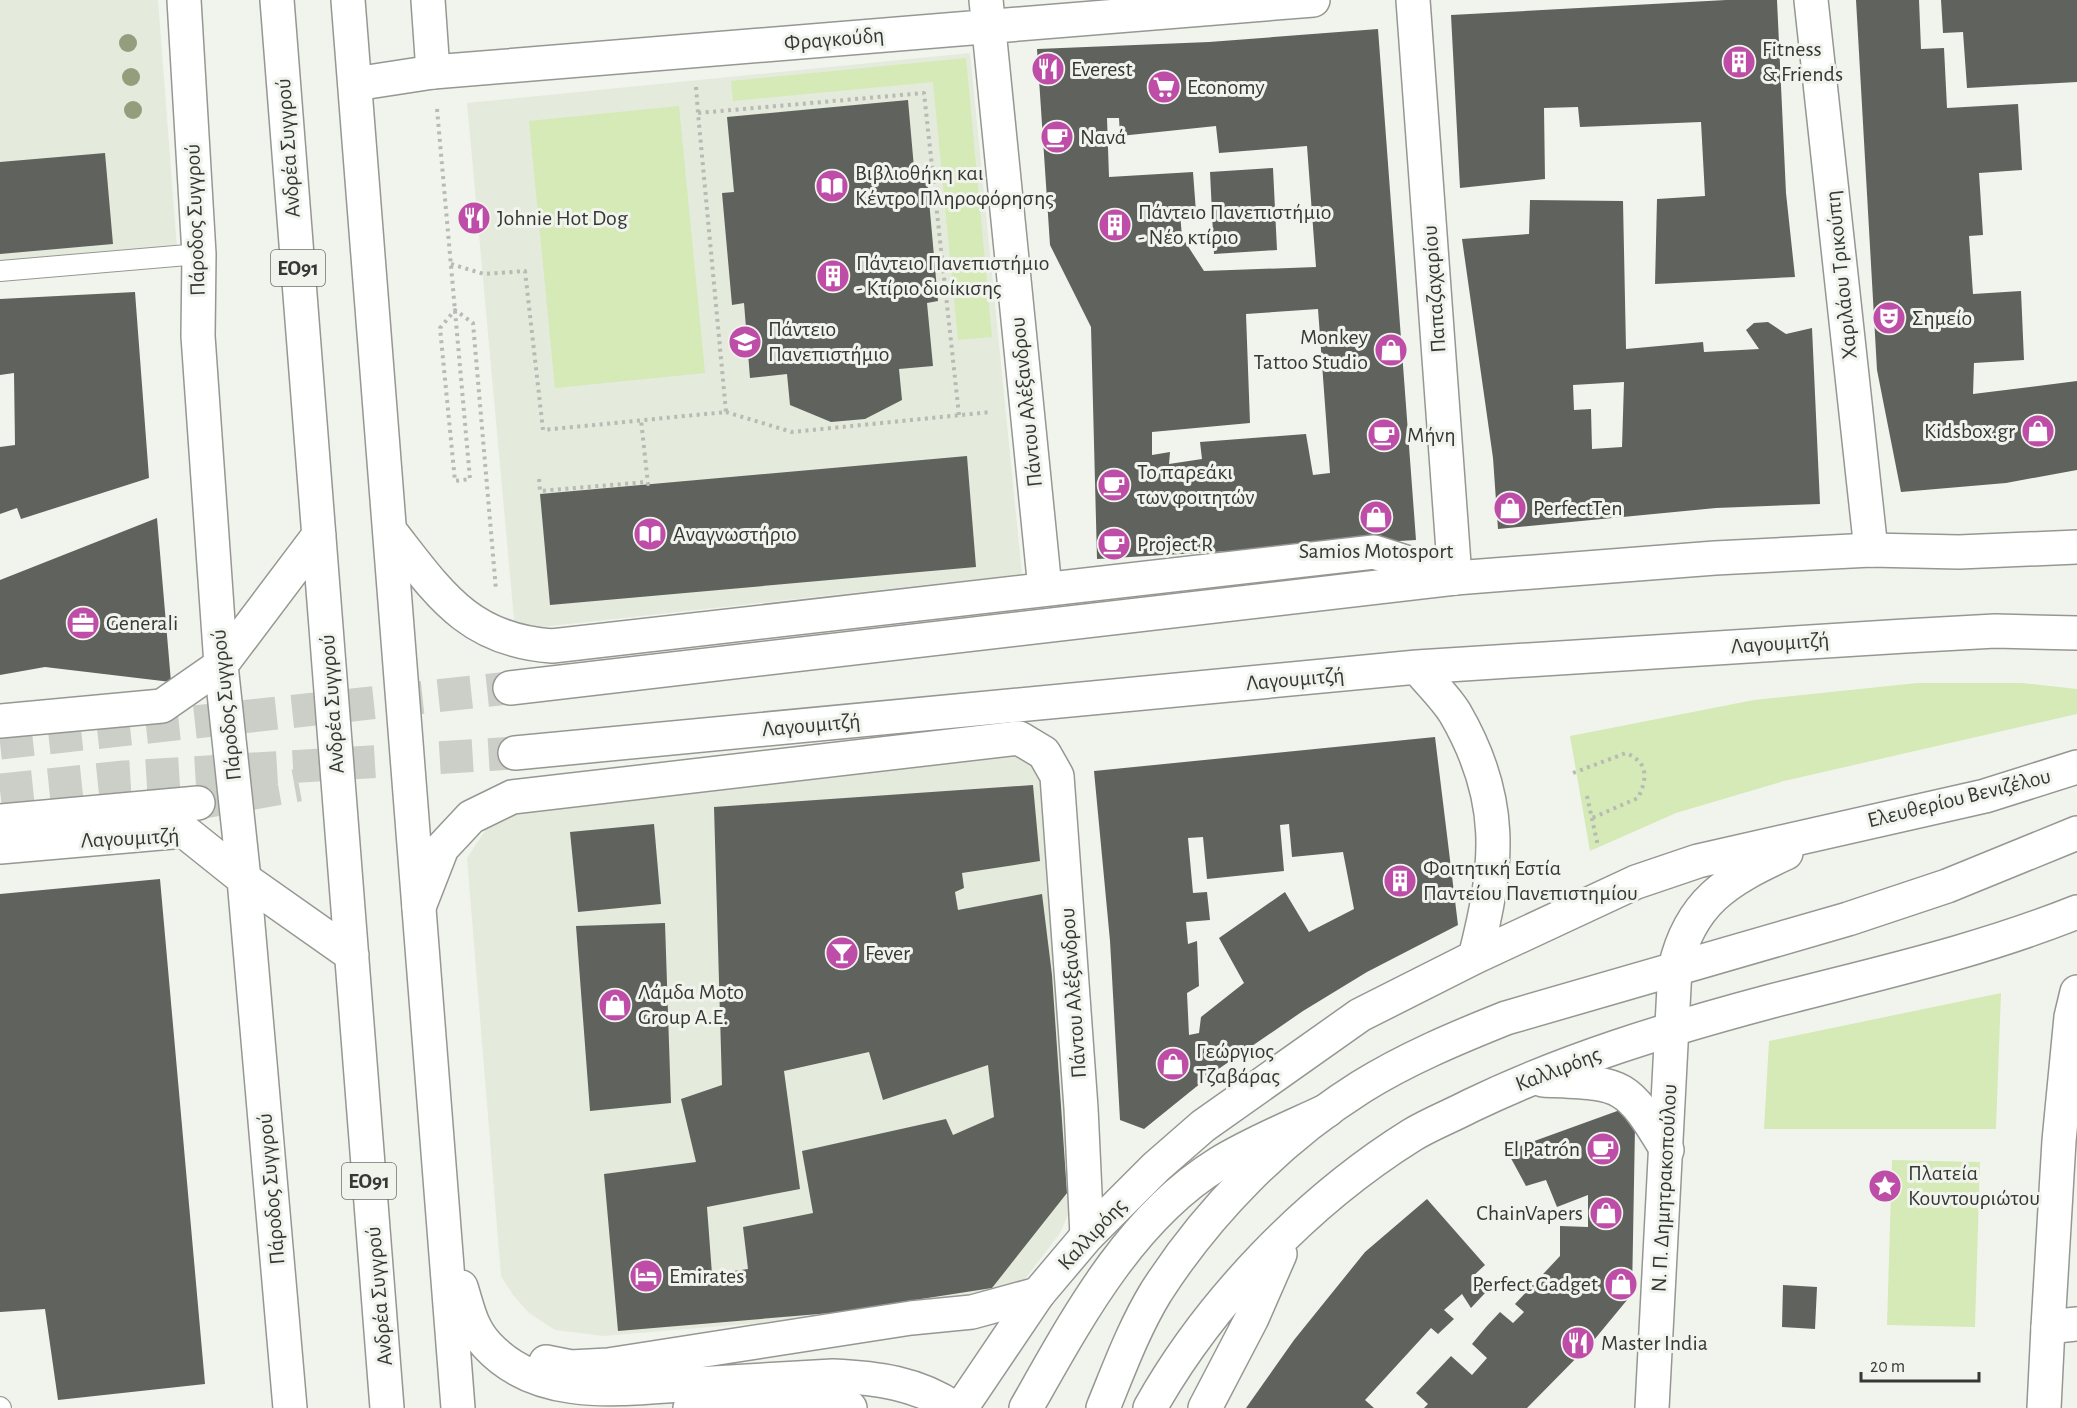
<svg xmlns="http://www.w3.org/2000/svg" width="2077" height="1408" font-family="'Alegreya Sans',sans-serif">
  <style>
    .built { fill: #e4eadc }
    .green { fill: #d5eab7 }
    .building { fill: #60635d; fill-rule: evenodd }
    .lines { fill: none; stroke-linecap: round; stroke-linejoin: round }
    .primary-tunnel { stroke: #cccec8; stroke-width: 33; stroke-dasharray: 33 16; stroke-linecap: butt }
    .lane-casing { stroke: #959892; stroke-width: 22 }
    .street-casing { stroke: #959892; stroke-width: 36 }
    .secondary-casing { stroke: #959892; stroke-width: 36 }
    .primary-casing { stroke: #959892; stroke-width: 36 }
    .highway-casing { stroke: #959892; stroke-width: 36 }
    .path { stroke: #b8bab5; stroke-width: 4; stroke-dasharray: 3 4.5; stroke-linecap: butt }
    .lane { stroke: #fff; stroke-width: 20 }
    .street { stroke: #fff; stroke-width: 33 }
    .secondary { stroke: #fff; stroke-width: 33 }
    .primary { stroke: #fff; stroke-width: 33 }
    .highway { stroke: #fff; stroke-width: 33 }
    .tree { fill: #929e7c }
    .labels { text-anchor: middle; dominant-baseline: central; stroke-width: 6; stroke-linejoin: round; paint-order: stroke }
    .shield { fill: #f1f4ed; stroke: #6e706c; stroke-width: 1.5 }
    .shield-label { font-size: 21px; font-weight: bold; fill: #363835 }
    .street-label { font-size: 22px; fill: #363835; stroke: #f1f4ed }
    .poi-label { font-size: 22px; fill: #363835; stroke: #f1f4ed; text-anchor: start }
  </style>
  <rect width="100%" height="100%" fill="#f1f4ed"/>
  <path class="built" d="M0,0H158L177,249L0,264Z
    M970,53L1022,574L515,630L467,103Z
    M1028,746L1045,771L1083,1182L1060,1233L1019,1287L970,1305L603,1336L555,1330L529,1313L513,1295L501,1276L467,858L489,825L506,810Z"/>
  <path class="green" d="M966,58L992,337L958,340L933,82L733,101L731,81Z
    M679,106L705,373L555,388L529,121Z
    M1917,683H2022L2077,689V714L1784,781L1676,813L1590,851L1570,736L1754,700Z
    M2001,993L1996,1129H1764L1769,1041Z
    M1892,1160L1980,1162L1975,1327L1887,1325Z"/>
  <path class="building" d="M1726,0H1777L1786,193L1795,277L1655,284L1657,199L1705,196L1701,122L1580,127L1578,107L1544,108L1545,179L1460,188L1451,15Z
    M1856,0H1919L1921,49L1944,48L1947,108L2018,104L2022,170L1979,173L1983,235L1969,236L1973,294L2021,291L2024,360L1974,363L1973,394L2077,381V470L2006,483L1901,492L1877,370Z
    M1941,0H2077V82L1967,88L1963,32L1943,33Z
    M1378,29L1416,540L1097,559L1091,327L1050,245L1037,49L1209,42ZM1107,118H1119L1120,136L1216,126L1219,153L1307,146L1316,267L1204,271L1182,237L1180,213L1196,212L1193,172L1109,177ZM1318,309L1330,473L1313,475L1306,434L1200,442L1202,459L1169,464L1170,452L1152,455V432L1250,423L1246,314Z
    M908,100L915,179L927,178L938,301L927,303L933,366L899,369L902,400L865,419L831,422L790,405L787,374L750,378L744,303L732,305L722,193L734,192L727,117Z
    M105,153L113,244L0,254V162Z
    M1273,168L1277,250L1214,254L1210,172Z
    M1530,200L1623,201L1626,349L1703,342L1704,352L1759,349L1746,330L1754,323L1768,322L1786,334L1812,328L1820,504L1716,508L1498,529L1493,458L1462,239L1529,234ZM1624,382L1622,447L1592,449L1591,409L1574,410L1573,385Z
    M135,292L149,478L21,519L17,508L0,514V447L15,445L14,373L0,375V299Z
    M967,456L976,567L550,605L540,494Z
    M157,518L171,682L45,667L0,675V580Z
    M1435,737L1458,925L1367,972L1303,1011L1217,1070L1144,1129L1120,1120L1110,941L1094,771ZM1289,824L1292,857L1343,852L1354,909L1309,932L1285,892L1219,938L1244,983L1201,1017L1199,1033L1189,1035L1187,993L1199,986L1197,941L1188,944L1186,922L1210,920L1207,892L1193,893L1188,838L1203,837L1207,879L1284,871L1280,825Z
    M1033,785L1040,861L962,873L964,888L955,892L958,910L1042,894L1052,975L1067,1193L992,1288L831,1313L618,1331L604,1174L696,1162L681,1099L722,1085L714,807ZM869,1052L883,1100L988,1065L994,1117L953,1135L946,1119L802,1151L813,1213L743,1227L748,1269L712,1274L707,1207L800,1189L784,1071Z
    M654,824L661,904L578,912L570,832Z
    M160,879L205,1384L58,1400L45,1309L0,1312V894Z
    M665,923L671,1103L590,1111L576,926Z
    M1620,1110L1635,1127L1632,1294L1594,1340L1527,1408H1424L1428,1404L1416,1393L1451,1356L1472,1375L1487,1358L1472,1344L1486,1327L1500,1312L1513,1323L1524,1312L1515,1304L1560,1256V1226L1588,1227V1195L1557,1207L1546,1180L1526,1186L1507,1151Z
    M1427,1199L1485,1265L1472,1277L1486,1292L1471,1308L1462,1294L1444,1310L1454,1319L1438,1334L1431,1328L1365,1400L1374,1408H1246L1294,1340L1365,1252Z
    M1783,1285L1817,1287L1815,1329L1782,1327Z"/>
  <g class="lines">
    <path class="primary-tunnel" d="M0,743L510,688
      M0,790L124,777L515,753
      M198,803L299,785"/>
    <defs>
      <path id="lane" d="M0,271L199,254
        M0,1407L1,1408"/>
      <path id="street" d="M986,0L1045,589
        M1413,0L1455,578
        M1811,0L1871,550
        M355,84L433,72L1313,0
        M0,721L162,706L221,665
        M419,907L442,848L471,817L512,797L1019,738L1044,753L1057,776L1081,1108L1087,1236
        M690,1408L743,1403L771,1407"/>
      <path id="secondary" d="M184,0L199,254L198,336L221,665L244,879L290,1408
        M428,0L433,72
        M390,531C438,592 467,640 552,646L1374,552L1455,578
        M0,847L184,831L244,879
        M1652,1408L1675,968
        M2044,1408L2048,1327L2077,1324"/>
      <path id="primary" d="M1417,667C1429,682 1445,697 1455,713C1505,799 1499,864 1475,957
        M510,688L1455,578L1715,558L1871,550L1959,552L2077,547
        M515,753L1417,667L1905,636L1995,631L2077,633
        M0,821L198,803
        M1675,968C1690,902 1727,880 1786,853
        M1543,1080C1622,1084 1625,1080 1667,1150
        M2048,1327L2059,1141L2071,1017L2077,992
        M743,1403C775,1401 821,1392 850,1408
        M961,1408L1038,1294L1087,1236L1156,1167L1203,1126L1360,1015L1475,957L1636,882L1698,861L1985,796L2077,767
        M1103,1408C1119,1369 1134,1328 1156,1292C1208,1211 1280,1138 1361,1087C1406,1059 1456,1038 1506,1018L1848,919L1947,886L2077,833
        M1150,1408C1210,1301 1308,1200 1412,1135C1430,1124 1451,1116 1470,1106C1565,1060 1667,1029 1768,1002C1875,974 1974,953 2077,912
        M1205,1408L1252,1318L1280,1254"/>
      <path id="highway" d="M277,0L387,1408
        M348,0L458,1408
        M221,665L319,535
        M244,879L352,955
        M461,1287C468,1309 471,1328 487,1345C540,1403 626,1388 696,1384C741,1381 787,1379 833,1376C877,1378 917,1383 954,1408
        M546,1362L571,1367L608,1365L911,1318L972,1312L1038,1294
        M1026,1408C1076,1320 1129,1219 1218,1164C1252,1143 1292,1127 1328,1110"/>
    </defs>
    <use href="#lane" class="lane-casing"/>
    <use href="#street" class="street-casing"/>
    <use href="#secondary" class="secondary-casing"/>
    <use href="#primary" class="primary-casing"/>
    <use href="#highway" class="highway-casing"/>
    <path class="path" d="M696,87L698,113
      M437,109C448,232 459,356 470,479L455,481L440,328L455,310L473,323L496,590
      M451,264L484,274L525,271L543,430L726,412L698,113L924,93L959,415
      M726,412L792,432L991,412
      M539,479L540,491L646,482L648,484L641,420
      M1573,773L1626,753C1648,762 1648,778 1638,798L1592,818
      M1587,796L1598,846"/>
    <use href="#lane" class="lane"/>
    <use href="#street" class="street"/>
    <use href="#secondary" class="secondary"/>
    <use href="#primary" class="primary"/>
    <use href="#highway" class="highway"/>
  </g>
  <g class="tree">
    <circle cx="128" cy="43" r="9"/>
    <circle cx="131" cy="77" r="9"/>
    <circle cx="133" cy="110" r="9"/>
  </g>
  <defs>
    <symbol id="building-disc" viewBox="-11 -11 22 22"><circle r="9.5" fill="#be4da8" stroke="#f1f4ed"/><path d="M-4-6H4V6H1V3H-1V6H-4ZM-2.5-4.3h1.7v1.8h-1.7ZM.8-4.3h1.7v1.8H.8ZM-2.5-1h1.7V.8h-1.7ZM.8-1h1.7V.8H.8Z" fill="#fff"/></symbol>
    <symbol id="restaurant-disc" viewBox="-11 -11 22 22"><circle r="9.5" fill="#be4da8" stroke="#f1f4ed"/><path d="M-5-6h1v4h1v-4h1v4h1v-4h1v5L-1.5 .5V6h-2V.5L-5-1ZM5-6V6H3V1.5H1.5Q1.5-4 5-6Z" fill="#fff"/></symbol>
    <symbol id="supermarket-disc" viewBox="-11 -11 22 22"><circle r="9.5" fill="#be4da8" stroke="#f1f4ed"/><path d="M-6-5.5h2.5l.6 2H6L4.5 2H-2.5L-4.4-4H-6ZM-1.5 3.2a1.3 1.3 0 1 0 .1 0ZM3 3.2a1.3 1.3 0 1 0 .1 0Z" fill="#fff"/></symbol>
    <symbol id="cafe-disc" viewBox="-11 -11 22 22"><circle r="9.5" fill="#be4da8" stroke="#f1f4ed"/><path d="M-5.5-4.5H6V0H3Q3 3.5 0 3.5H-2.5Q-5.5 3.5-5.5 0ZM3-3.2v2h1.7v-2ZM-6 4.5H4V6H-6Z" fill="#fff"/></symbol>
    <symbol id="library-disc" viewBox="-11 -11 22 22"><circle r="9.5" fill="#be4da8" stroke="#f1f4ed"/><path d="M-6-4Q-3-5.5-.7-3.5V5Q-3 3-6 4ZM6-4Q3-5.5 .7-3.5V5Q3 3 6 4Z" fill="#fff"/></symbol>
    <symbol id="theatre-disc" viewBox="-11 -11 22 22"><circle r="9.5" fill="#be4da8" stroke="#f1f4ed"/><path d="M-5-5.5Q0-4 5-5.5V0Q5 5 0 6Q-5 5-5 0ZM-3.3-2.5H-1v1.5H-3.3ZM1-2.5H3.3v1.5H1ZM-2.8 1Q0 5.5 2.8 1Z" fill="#fff"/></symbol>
    <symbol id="university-disc" viewBox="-11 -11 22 22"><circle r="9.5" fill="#be4da8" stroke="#f1f4ed"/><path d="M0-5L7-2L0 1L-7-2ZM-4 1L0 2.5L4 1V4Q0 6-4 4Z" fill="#fff"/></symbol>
    <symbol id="shop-disc" viewBox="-11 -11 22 22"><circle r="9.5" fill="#be4da8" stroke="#f1f4ed"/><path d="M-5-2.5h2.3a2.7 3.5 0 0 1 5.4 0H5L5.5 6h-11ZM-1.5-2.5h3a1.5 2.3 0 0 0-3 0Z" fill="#fff"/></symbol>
    <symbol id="office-disc" viewBox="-11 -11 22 22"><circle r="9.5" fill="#be4da8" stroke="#f1f4ed"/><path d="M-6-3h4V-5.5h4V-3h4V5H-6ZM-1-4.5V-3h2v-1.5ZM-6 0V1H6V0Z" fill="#fff"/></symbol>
    <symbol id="bar-disc" viewBox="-11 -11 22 22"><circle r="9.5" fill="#be4da8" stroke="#f1f4ed"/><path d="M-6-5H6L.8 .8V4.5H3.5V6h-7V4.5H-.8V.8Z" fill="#fff"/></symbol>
    <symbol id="sight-disc" viewBox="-11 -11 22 22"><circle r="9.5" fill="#be4da8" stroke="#f1f4ed"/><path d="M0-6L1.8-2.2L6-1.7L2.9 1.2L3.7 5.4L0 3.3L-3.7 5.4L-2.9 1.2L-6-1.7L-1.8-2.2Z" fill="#fff"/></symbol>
    <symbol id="hotel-disc" viewBox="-11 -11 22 22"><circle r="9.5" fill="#be4da8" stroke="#f1f4ed"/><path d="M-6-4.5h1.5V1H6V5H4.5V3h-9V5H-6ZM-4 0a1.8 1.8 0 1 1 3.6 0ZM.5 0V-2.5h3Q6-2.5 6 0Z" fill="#fff"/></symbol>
  </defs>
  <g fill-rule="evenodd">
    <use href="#building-disc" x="1720" y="43" width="38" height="38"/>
    <use href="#restaurant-disc" x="1029" y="50" width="38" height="38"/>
    <use href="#supermarket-disc" x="1145" y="68" width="38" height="38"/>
    <use href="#cafe-disc" x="1038" y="118" width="38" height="38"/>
    <use href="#library-disc" x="813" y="167" width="38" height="38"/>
    <use href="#restaurant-disc" x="455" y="199" width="38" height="38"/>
    <use href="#building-disc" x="1096" y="206" width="38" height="38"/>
    <use href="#building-disc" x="814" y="257" width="38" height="38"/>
    <use href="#theatre-disc" x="1870" y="299" width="38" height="38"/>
    <use href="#university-disc" x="726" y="323" width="38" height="38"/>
    <use href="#shop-disc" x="1372" y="331" width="38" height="38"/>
    <use href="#shop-disc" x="2019" y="412" width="38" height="38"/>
    <use href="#cafe-disc" x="1365" y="416" width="38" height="38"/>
    <use href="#cafe-disc" x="1095" y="466" width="38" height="38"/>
    <use href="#shop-disc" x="1491" y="489" width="38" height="38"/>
    <use href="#shop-disc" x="1357" y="498" width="38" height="38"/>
    <use href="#library-disc" x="631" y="515" width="38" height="38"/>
    <use href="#cafe-disc" x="1095" y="525" width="38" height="38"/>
    <use href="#office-disc" x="64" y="604" width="38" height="38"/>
    <use href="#building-disc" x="1381" y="862" width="38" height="38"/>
    <use href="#bar-disc" x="823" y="934" width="38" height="38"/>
    <use href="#shop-disc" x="596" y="986" width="38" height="38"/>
    <use href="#shop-disc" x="1154" y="1045" width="38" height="38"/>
    <use href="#cafe-disc" x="1584" y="1130" width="38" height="38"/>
    <use href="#sight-disc" x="1866" y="1167" width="38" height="38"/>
    <use href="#shop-disc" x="1587" y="1194" width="38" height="38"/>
    <use href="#hotel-disc" x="627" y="1257" width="38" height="38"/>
    <use href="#shop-disc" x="1602" y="1265" width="38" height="38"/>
    <use href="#restaurant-disc" x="1559" y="1324" width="38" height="38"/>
  </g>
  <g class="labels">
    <g class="shield">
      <rect x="271" y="250" width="54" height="36" rx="4.5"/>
      <rect x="342" y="1163" width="54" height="36" rx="4.5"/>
    </g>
    <g class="shield-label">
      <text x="298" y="268">ΕΟ91</text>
      <text x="369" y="1181">ΕΟ91</text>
    </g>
    <g class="street-label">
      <text transform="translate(834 39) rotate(-5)">Φραγκούδη</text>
      <text transform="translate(288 148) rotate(-94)">Ανδρέα Συγγρού</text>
      <text transform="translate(195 220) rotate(-92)">Πάροδος Συγγρού</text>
      <text transform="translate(1841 275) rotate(-96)">Χαριλάου Τρικούπη</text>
      <text transform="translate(1434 289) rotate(-94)">Παπαζαχαρίου</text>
      <text transform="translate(1026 402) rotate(-96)">Πάντου Αλέξανδρου</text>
      <text transform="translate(1780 643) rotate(-4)">Λαγουμιτζή</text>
      <text transform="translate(1295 679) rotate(-5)">Λαγουμιτζή</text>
      <text transform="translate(332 704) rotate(-94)">Ανδρέα Συγγρού</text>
      <text transform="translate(226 705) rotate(-96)">Πάροδος Συγγρού</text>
      <text transform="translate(811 725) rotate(-5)">Λαγουμιτζή</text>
      <text transform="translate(1959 798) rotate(-14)">Ελευθερίου Βενιζέλου</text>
      <text transform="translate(130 838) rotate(-3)">Λαγουμιτζή</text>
      <text transform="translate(1073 993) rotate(-94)">Πάντου Αλέξανδρου</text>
      <text transform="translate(1558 1069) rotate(-21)">Καλλιρόης</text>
      <text transform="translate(1664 1188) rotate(-87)">Ν. Π. Δημητρακοπούλου</text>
      <text transform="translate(271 1189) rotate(-95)">Πάροδος Συγγρού</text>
      <text transform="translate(1092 1234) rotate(-47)">Καλλιρόης</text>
      <text transform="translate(379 1296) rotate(-95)">Ανδρέα Συγγρού</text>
    </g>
    <g class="poi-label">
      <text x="1762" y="49">Fitness<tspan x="1762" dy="25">&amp; Friends</tspan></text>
      <text x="1071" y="69">Everest</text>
      <text x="1187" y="87">Economy</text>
      <text x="1080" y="137">Νανά</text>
      <text x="855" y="173">Βιβλιοθήκη και<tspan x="855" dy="25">Κέντρο Πληροφόρησης</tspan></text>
      <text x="1138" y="212">Πάντειο Πανεπιστήμιο<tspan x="1138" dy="25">- Νέο κτίριο</tspan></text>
      <text x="497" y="218">Johnie Hot Dog</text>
      <text x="856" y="263">Πάντειο Πανεπιστήμιο<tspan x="856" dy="25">- Κτίριο διοίκισης</tspan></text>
      <text x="1912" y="318">Σημείο</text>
      <text x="768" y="329">Πάντειο<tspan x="768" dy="25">Πανεπιστήμιο</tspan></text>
      <text x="1368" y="337" text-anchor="end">Monkey<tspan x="1368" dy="25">Tattoo Studio</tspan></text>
      <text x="2015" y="431" text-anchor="end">Kidsbox.gr</text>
      <text x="1407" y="435">Μήνη</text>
      <text x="1137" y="472">Το παρεάκι<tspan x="1137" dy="25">των φοιτητών</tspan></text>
      <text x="1533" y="508">PerfectTen</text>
      <text x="673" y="534">Aναγνωστήριο</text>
      <text x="1137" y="544">Project R</text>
      <text x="1376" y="551" text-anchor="middle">Samios Motosport</text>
      <text x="106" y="623">Generali</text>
      <text x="1423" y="868">Φοιτητική Εστία<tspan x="1423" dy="25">Παντείου Πανεπιστημίου</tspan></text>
      <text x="865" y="953">Fever</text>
      <text x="638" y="992">Λάμδα Moto<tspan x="638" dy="25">Group Α.Ε.</tspan></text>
      <text x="1196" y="1051">Γεώργιος<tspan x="1196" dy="25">Τζαβάρας</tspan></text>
      <text x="1580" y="1149" text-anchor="end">El Patrón</text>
      <text x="1908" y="1173">Πλατεία<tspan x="1908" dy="25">Κουντουριώτου</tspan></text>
      <text x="1583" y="1213" text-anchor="end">ChainVapers</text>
      <text x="669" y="1276">Emirates</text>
      <text x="1598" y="1284" text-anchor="end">Perfect Gadget</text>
      <text x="1601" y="1343">Master India</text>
    </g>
  </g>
  <path d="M1861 1372v9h118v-9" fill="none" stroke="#363835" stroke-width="3"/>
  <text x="1870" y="1372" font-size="18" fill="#363835" stroke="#f1f4ed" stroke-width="4.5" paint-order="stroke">20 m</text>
</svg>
